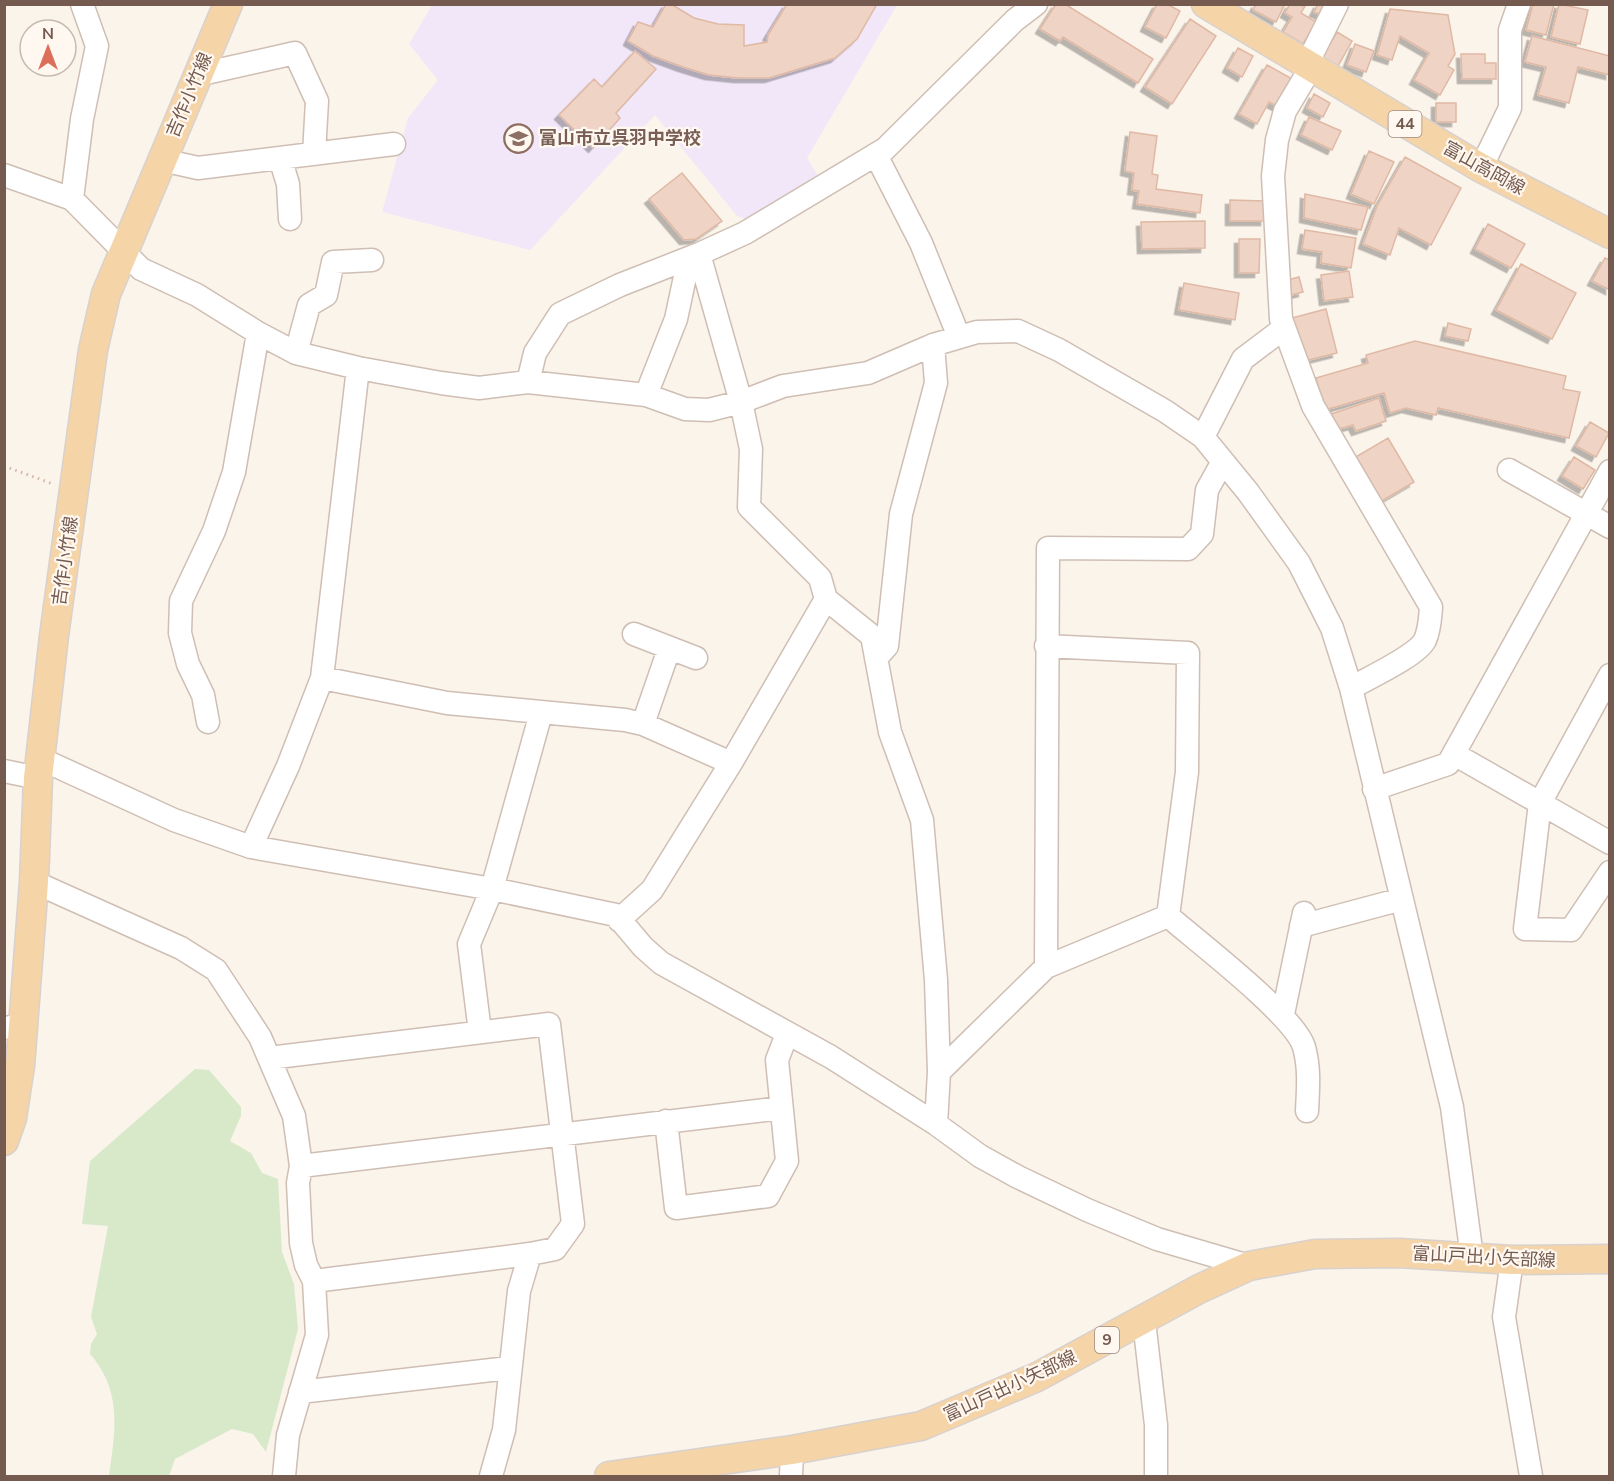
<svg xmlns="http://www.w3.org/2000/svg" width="1614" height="1481" font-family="'Nunito Sans','Noto Sans JP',sans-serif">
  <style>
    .education { fill: #f1e7f8 }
    .green { fill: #d8e9c9 }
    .building { fill: #efd3c4; stroke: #e0b9a5; stroke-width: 1.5; filter: url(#shadow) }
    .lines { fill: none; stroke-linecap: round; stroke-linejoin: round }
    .minor-casing { stroke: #cfbeb3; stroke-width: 25 }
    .major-casing { stroke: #d8d1ce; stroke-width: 31 }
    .path { stroke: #d4b6a7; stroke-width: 3; stroke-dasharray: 1.5 4.5; stroke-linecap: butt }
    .minor { stroke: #fff; stroke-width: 22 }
    .major { stroke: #f5d4a8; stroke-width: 28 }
    .labels { text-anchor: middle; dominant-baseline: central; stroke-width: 4.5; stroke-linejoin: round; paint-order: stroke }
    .shield { fill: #fef8f1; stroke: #9e8980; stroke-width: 1.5 }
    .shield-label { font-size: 16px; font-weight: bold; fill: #755a4f }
    .street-label { font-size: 18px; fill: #755a4f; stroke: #fef8f1 }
    .education-label { font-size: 18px; font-weight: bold; fill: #785e54; stroke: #fef8f1; text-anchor: start }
  </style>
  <defs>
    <filter id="shadow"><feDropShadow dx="-4.5" dy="4.5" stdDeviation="0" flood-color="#0004"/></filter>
  </defs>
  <rect width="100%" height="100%" fill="#fbf4eb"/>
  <path class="education" d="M432,5H897L807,158L821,181L746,219L737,216L655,115L530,250L382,212L408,118L438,80L409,44Z"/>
  <path class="green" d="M195,1069L209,1070L241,1107V1116L230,1141L251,1153L262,1173L278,1179L282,1252L294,1284L298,1329L266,1452L253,1434L232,1429L175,1459L169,1476H109C115,1431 123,1392 90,1354L91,1344L97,1334L91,1317L108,1226L82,1224L90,1161Z"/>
  <path class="building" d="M666,4H671L694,18L718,24L744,25V46L767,42L768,35L787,4H877L857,39L835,58L769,78H738L709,75L683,67L653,56L628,41L638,22L653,27Z
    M1056,4H1065L1153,59L1138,83L1063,37L1060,41L1040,29Z
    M1157,4H1167L1180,11L1166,38L1145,27Z
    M1256,4H1285L1276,22L1253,10Z
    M1290,4L1305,6L1301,13L1316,22L1303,44L1283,32L1292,17L1285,13Z
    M1318,4H1332L1326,17L1314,12Z
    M1533,4H1554L1546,35L1526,30Z
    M1559,4L1588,10L1580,44L1551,37Z
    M1390,9L1448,15L1455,54L1448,66L1454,70L1440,95L1414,80L1429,53L1400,36L1392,60L1377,55Z
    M1190,19L1216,36L1172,104L1145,87Z
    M1337,32L1352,41L1338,66L1322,57Z
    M1532,36L1610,56V75L1578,67L1569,103L1538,95L1546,67L1525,62Z
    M1355,44L1374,51L1366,72L1347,65Z
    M1238,48L1253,56L1242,77L1227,68Z
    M635,51L656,69L616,113L620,118L593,148L559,115L594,79L602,87Z
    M1461,54H1485V63H1496V79H1462Z
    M1267,65L1294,80L1279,107L1269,102L1257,124L1239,114Z
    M1314,94L1330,103L1323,117L1307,108Z
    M1436,103H1456V122H1436Z
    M1309,117L1341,131L1332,150L1301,135Z
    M1130,132L1157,136L1152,174L1158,175L1156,189L1202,195L1200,213L1137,204L1139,191L1132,190L1134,173L1125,171Z
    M1369,151L1394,162L1374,204L1351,194Z
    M1405,157L1461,188L1431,245L1399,228L1390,255L1363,244L1377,206Z
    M682,173L722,221L696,239L684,240L649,199Z
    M1305,194L1368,207L1361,230L1304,218Z
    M1230,200L1265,201V221H1230Z
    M1205,221V248L1142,249L1141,222Z
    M1488,224L1525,244L1511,268L1475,249Z
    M1305,230L1356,238L1351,268L1321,263L1322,252L1302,249Z
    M1239,239H1260L1259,273H1239Z
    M1605,258L1610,260V290L1592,281Z
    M1521,264L1576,293L1552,339L1496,310Z
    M1349,271L1353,297L1324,301L1321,275Z
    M1299,277L1303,292L1287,296L1284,281Z
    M1184,283L1239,293L1235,320L1179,310Z
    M1326,309L1337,353L1304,361L1292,318Z
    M1448,323L1471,329L1468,341L1445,336Z
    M1415,341L1566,376L1563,389L1580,392L1569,438L1438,408L1436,415L1406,408L1390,413L1384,393L1325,410L1316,378L1368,363L1366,355Z
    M1379,398L1386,421L1356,431L1353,425L1336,430L1331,414Z
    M1590,422L1609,433L1596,457L1576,446Z
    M1388,438L1414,482L1380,502L1354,458Z
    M1574,457L1595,470L1583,489L1562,476Z"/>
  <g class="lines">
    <defs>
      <path id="minor" d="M1306,66L1337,4
        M1310,69L1285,111L1277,140L1273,176L1281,319L1313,406L1431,607C1430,618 1430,629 1425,640C1417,656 1368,678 1351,688
        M197,75L295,53L317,101L314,154
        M876,155L921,243L959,337
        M280,158L288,184L290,219
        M162,160L198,168L394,144
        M1481,168L1510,108V30L1519,4
        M4,175L72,199L141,269L197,295L258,333L296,353L358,368L441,383L479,388L528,382L646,395L685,409L709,410L741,402L783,386L868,373L933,345L977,332L1018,331L1059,350L1165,411L1203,437L1248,492L1299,563L1332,628L1351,688L1452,1107L1472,1257
        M72,199L82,119L97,46L82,4
        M699,254L741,402L751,449L749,507L820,578L826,599L872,636L890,732L922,820L936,980L939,1072L936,1124
        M296,353L309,305L326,295L333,262L372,260
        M528,382L535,353L560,314L620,285L699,254L745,233L885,149L1015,20L1036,4
        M646,395L676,319L689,258
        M1203,437L1243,359L1284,328
        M1509,470L1610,527
        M634,634L696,658
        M1046,646L1188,653L1187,772L1168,916
        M876,658L887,646L901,514L936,383L933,345
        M1610,675L1540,803L1525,929L1571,930L1610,872
        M322,678L447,703L625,720L643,724L731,763
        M208,722L203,695L188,664L180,633L181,601L214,531L234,472L258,333
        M643,724L669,649
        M1454,754L1610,843
        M41,759L174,820L251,847L492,889L616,915L643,947L661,963L831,1057L936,1124L980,1156L1018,1177L1087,1210L1157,1239L1249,1266
        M4,771L38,778
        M1374,789L1448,764L1610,471
        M251,847L288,766L322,678L358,368
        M34,882L181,948L216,970L260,1037L294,1116L301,1166L298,1183L301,1243L306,1265L314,1281L317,1335L288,1435L284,1476
        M1168,916C1197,941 1295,1016 1304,1047C1310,1068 1308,1090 1307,1111
        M619,920L652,890L731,763L826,599
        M1301,926L1402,899
        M1046,967L1048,548L1188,549L1202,534L1207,490L1222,463
        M1283,1014L1304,913
        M4,1028L23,1025
        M480,1032L469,944L492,889L541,713
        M269,1058L549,1024L573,1224L555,1249L530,1254L314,1281
        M939,1072L1046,967L1168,916
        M666,1121L676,1208L768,1196L787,1161L777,1060L787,1034
        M301,1166L781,1108
        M1512,1260L1504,1317L1531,1476
        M1144,1321L1156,1425V1476
        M300,1392L509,1368
        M491,1476L504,1430L519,1291L530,1254
        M791,1476L792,1450"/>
      <path id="major" d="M1206,4L1481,168L1610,234
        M4,1141L12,1118L20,1066L34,882L38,778L54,636L93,350L106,294L228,4
        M609,1476L792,1450L921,1426L1037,1377L1199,1289L1249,1266L1315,1254L1399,1253L1512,1260L1610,1259"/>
    </defs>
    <use href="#minor" class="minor-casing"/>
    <use href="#major" class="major-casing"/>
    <path class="path" d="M4,466L53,484"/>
    <use href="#minor" class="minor"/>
    <use href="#major" class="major"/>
  </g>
  <defs>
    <symbol id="school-ring" viewBox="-11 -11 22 22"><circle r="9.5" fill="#fef8f1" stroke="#8d6e63" stroke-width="1.5"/><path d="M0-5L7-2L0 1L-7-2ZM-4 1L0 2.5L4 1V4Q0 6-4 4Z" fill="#8d6e63"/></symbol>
  </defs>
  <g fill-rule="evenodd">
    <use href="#school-ring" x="502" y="122" width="33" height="33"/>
  </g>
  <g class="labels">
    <g class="shield">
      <rect x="1388.5" y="111" width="33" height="26" rx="4.5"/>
      <rect x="1095" y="1327" width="24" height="26" rx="4.5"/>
    </g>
    <g class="shield-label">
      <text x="1405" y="124">44</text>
      <text x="1107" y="1340">9</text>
    </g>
    <g class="street-label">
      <text transform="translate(189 95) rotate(-67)">吉作小竹線</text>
      <text transform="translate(1484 168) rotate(29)">富山高岡線</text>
      <text transform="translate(65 561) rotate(-82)">吉作小竹線</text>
      <text transform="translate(1484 1257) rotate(3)">富山戸出小矢部線</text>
      <text transform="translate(1010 1386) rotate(-25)">富山戸出小矢部線</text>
    </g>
    <g class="education-label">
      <text x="539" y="138">富山市立呉羽中学校</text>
    </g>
  </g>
  <rect width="1614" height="1481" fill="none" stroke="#755a4f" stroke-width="12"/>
  <g transform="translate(48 48)"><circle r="28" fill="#fef8f1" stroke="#c7b9b0" stroke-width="1.5"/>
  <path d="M0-4.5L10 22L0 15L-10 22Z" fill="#dc6f59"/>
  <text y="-9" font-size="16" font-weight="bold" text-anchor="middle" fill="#755a4f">N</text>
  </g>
</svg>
